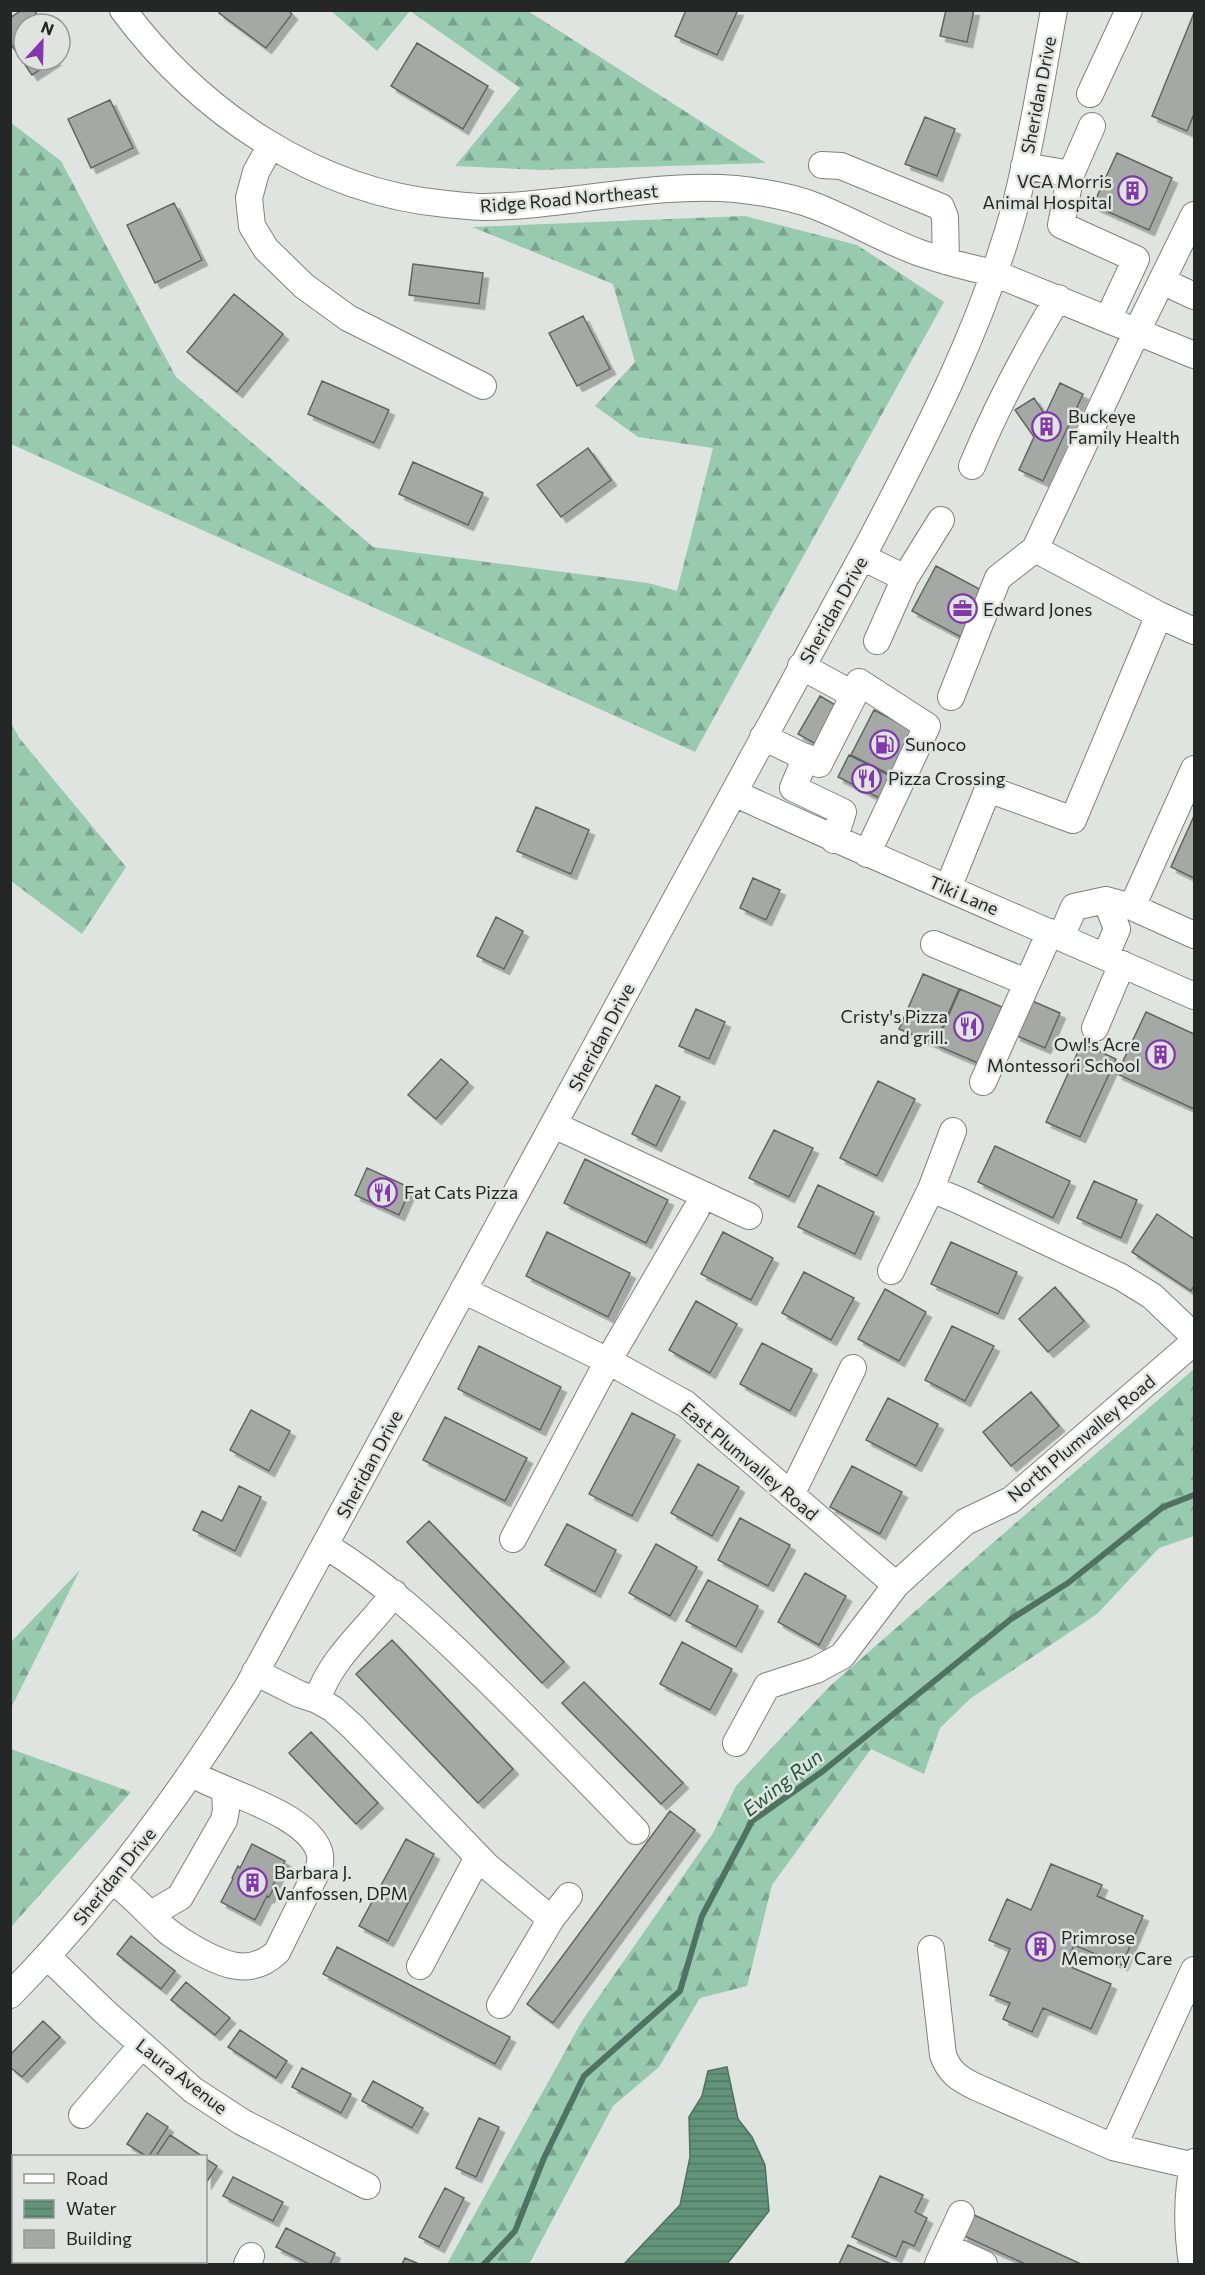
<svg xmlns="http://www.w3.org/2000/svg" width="1205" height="2275" font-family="Commissioner,sans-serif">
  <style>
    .forest { fill: url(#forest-firs) }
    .water { fill: url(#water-rules); stroke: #507361; stroke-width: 1.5 }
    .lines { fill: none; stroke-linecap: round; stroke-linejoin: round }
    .stream { stroke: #507361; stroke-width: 6 }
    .building { fill: #a4a9a6; stroke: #626664; stroke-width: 1.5; filter: url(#shadow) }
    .minor-casing { stroke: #7d827f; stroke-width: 28 }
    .minor { stroke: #fff; stroke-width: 26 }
    .labels { text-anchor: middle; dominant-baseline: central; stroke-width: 5; stroke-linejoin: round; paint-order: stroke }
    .street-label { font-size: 18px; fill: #252726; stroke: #dfe4e1 }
    .poi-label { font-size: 18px; fill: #252726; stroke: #dfe4e1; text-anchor: start }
    .water-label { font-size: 20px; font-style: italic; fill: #1c593e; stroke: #dfe4e1 }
  </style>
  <defs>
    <pattern id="forest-firs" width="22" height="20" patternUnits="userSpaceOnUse" patternTransform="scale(1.5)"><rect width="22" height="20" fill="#97caaf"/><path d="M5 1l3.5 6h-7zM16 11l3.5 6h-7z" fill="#7ba48e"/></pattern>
    <pattern id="water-rules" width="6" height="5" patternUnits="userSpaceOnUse" patternTransform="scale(1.5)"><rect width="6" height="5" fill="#62947a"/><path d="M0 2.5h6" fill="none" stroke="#517964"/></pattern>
    <filter id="shadow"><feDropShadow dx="5.5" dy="5.5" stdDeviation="0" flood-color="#0004"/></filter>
  </defs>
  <rect width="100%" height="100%" fill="#dfe4e1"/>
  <path class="forest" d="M331,11H528L766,163L541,170L455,166L520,88L410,11L377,51Z
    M10,122L61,161L176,377L373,547L648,583L677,591L713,448L638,437L595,406L635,362L613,284L472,227L745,216L857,245L944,302L695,752L11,444Z
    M11,723L20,739L126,867L82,934L11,881Z
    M1194,1369V1536L1159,1548L1097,1614L971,1698L940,1728L924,1774L871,1749L772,1885L747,1986L700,1998L659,2067L613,2106L529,2264H447L582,2021L713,1833L736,1786L829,1687L995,1541Z
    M80,1570L11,1708V1642Z
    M11,1749L131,1792L11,1927L10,1749Z"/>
  <path class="water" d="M727,2067L738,2119L752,2137L765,2165L769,2211L727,2264H624L680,2205L690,2157L689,2117L702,2096L708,2071Z"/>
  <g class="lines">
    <path class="stream" d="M484,2264L515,2231L544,2158L584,2076L680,1991L702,1916L752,1821L823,1771L1011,1619L1068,1583L1163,1507L1194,1495"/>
  </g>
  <path class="building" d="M22,10H34L43,24H24V60H55L32,75L10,43V18Z
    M221,10H288L292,14L266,48L219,13Z
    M686,10H738L717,55L675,36Z
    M946,10H974L967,42L940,36Z
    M1194,13V114L1187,131L1152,116Z
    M417,43L488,86L463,129L391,86Z
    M110,100L133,148L91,168L68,119Z
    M925,117L955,129L937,176L905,164Z
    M1117,153L1172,178L1149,230L1093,205Z
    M174,203L202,260L155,283L127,225Z
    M413,264L483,273L479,304L409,295Z
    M234,294L283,334L237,392L187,352Z
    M583,316L610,369L577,386L549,333Z
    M322,381L389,410L374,443L308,414Z
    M1060,383L1083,394L1043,481L1019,470L1034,437L1015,410L1034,398L1045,415Z
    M588,448L611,480L561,517L537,485Z
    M413,462L483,493L468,525L399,494Z
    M936,566L985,592L961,637L912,611Z
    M820,696L837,706L816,744L798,734Z
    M874,710L917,732L895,777L851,755Z
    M849,755L896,779L885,801L838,777Z
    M536,807L589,830L571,874L517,851Z
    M1194,816V878L1171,867Z
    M753,878L780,890L766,920L740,908Z
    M496,917L523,931L504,969L477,956Z
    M923,974L959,989L935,1044L899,1029Z
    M960,989L1002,1007L978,1063L936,1045Z
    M1030,1000L1060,1013L1045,1048L1015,1035Z
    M696,1009L725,1022L709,1059L679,1046Z
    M1146,1012L1194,1034V1109L1117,1074Z
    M1082,1043L1116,1059L1080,1137L1046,1122Z
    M441,1059L468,1082L436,1119L408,1095Z
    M878,1081L915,1099L877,1176L840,1158Z
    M656,1085L680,1097L656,1146L632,1134Z
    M774,1130L813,1148L789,1197L749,1178Z
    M995,1146L1070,1181L1053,1218L978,1182Z
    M585,1159L668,1200L646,1243L564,1203Z
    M367,1168L411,1188L399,1215L355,1195Z
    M1094,1181L1137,1200L1121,1238L1077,1218Z
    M818,1185L874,1212L855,1254L798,1227Z
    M1157,1214L1194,1239V1286L1191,1291L1132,1252Z
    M547,1232L630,1273L608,1317L526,1276Z
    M723,1232L773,1258L751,1300L701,1274Z
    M951,1242L1017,1272L998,1314L931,1284Z
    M804,1272L854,1298L831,1340L782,1313Z
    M1055,1287L1084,1321L1048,1352L1019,1319Z
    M885,1289L926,1312L899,1361L858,1339Z
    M696,1301L737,1324L710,1373L669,1350Z
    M952,1326L994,1346L965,1401L925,1380Z
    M762,1343L812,1369L790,1411L740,1384Z
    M479,1346L561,1387L540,1430L458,1389Z
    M1031,1392L1059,1426L1011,1466L983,1432Z
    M888,1398L938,1424L916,1466L866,1440Z
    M251,1410L290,1431L269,1471L230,1450Z
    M632,1413L675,1435L632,1516L589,1494Z
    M445,1417L527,1458L505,1501L423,1460Z
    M698,1464L739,1487L712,1536L671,1513Z
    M852,1466L902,1492L880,1534L830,1507Z
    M239,1486L261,1497L235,1551L193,1530L202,1511L222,1521Z
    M740,1518L790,1545L768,1586L718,1560Z
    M429,1521L564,1662L542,1683L407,1542Z
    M567,1524L616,1550L595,1592L545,1565Z
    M656,1544L697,1567L670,1616L629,1593Z
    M805,1573L846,1596L819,1645L778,1622Z
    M708,1580L758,1606L736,1647L686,1621Z
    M392,1640L513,1769L478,1803L356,1674Z
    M682,1642L732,1669L710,1710L660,1684Z
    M584,1682L683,1783L661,1804L562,1703Z
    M311,1732L378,1803L356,1824L289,1753Z
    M670,1811L695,1830L553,2023L527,2004Z
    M406,1839L434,1854L388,1941L359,1926Z
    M252,1844L285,1861L273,1885L275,1886L269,1897L267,1896L255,1920L221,1902L233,1879L232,1878L238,1866L240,1868Z
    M1051,1864L1102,1885L1097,1896L1143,1916L1122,1965L1074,1945L1066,1965L1111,1984L1091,2029L1043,2008L1032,2032L1003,2019L1010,2003L990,1995L1010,1949L989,1940L1007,1899L1031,1910Z
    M131,1936L175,1971L161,1989L117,1954Z
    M337,1947L510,2037L495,2064L323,1974Z
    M186,1982L230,2018L215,2035L171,2000Z
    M43,2021L60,2037L22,2077L10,2067V2055Z
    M240,2030L287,2061L276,2078L228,2047Z
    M302,2068L351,2094L341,2113L292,2087Z
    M373,2081L423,2108L412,2128L362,2101Z
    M147,2113L168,2127L149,2156H146L127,2144Z
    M479,2118L499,2127L476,2177L456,2168Z
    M170,2135L202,2156H161L157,2154Z
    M14,2159V2179L10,2177V2163Z
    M206,2159L217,2166L206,2183Z
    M880,2176L923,2195L915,2212L927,2218L914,2246L903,2241L896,2257L852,2237Z
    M233,2177L283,2202L273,2221L223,2196Z
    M445,2188L464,2198L439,2247L419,2237Z
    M972,2214L1081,2264H1025L962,2235Z
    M286,2228L335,2253L330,2264H309L276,2247Z
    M848,2245L891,2264H839Z
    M405,2258L419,2264H402Z"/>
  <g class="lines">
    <defs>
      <path id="minor" d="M123,10C200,113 316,192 446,204C458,205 471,207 484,207C568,206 652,182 736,189C763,192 790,196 815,206C851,220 884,240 920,253C944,261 969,268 994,273L1194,355
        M1090,94L1129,10
        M271,145L256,172L249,198L252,226L266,249L304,286L348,318L483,386
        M822,165L841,166L941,207L945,217L946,261
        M1024,166L1071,174L1092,126
        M1071,174L1061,225L1136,259L1108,319
        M1162,281L1194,296
        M972,466C996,408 1025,353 1058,298
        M862,557L905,578L941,520
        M1159,615L1194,631
        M877,641L905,578
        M854,695L859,682L927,726L867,854
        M951,697L998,578L1035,549
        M763,737L819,764L854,695L801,666
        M806,757L793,788L843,812L834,840
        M1194,769L1132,907L1194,935
        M734,793C886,863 1041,928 1194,996
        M948,888L988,789L1073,820L1159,615L1035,549L1137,331L1194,215
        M1061,937L1074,907L1106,900L1132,907
        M934,944L1026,982
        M1105,957L1117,929L1106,900
        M1095,1028L1122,964
        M983,1082L1050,932
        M554,1125L749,1216
        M931,1189L958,1200L1121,1277L1152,1296L1194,1336
        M891,1271L931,1189L953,1131
        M463,1290L608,1361L686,1404L896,1585
        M791,1495L853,1368
        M513,1539L608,1361L696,1210
        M326,1546C383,1581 430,1624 478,1671C532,1723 584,1777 636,1831
        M255,1672L299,1694L317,1700L333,1709L353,1727L487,1866L551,1919L500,2005
        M317,1700C333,1654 367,1631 394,1593
        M736,1743L767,1686L816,1670L842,1656L896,1585L965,1522L1011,1500L1194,1342
        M112,1880C131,1894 146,1911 163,1927C171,1935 183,1942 193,1948C221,1964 250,1978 277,1952L320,1865C320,1861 321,1855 319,1851C306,1813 225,1793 192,1774
        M151,1914L180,1897L224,1820L226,1810L225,1790
        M551,1919L569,1896
        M931,1949L943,2055C949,2072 959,2079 976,2087L1113,2147L1194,2166
        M48,1957L106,2013L193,2090L242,2122L367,2186
        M420,1966L478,1857
        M10,1995C102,1902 178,1798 247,1688L870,542C927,433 984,323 1016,203C1032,140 1042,75 1054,10
        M82,2115L142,2045
        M1113,2147L1194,1970
        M10,2231L14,2234
        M947,2247L984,2264
        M42,2262L45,2264
        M247,2264L251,2256
        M938,2264L961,2214
        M1192,2264C1187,2230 1186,2196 1194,2162"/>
    </defs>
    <use href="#minor" class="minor-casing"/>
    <use href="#minor" class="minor"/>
  </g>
  <defs>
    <symbol id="building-ring" viewBox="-11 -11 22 22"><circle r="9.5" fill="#dfe4e1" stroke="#8238aa" stroke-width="1.5"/><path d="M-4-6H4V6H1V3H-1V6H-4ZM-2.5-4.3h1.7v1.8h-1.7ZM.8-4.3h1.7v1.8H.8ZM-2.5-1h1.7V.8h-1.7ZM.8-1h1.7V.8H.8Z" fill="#8238aa"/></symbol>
    <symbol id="office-ring" viewBox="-11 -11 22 22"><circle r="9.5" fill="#dfe4e1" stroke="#8238aa" stroke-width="1.5"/><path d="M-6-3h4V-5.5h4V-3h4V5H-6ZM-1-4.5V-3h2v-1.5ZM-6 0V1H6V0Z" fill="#8238aa"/></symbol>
    <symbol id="fuel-ring" viewBox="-11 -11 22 22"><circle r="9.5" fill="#dfe4e1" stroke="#8238aa" stroke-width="1.5"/><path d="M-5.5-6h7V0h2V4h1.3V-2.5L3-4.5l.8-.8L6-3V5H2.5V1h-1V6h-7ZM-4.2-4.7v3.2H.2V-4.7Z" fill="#8238aa"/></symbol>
    <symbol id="restaurant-ring" viewBox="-11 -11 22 22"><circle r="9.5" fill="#dfe4e1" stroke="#8238aa" stroke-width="1.5"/><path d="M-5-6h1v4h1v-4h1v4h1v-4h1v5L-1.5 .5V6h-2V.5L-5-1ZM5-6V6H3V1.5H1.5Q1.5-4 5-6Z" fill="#8238aa"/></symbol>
  </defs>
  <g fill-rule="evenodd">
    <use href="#building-ring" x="1116" y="174" width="33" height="33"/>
    <use href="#building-ring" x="1030" y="410" width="33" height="33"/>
    <use href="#office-ring" x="946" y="592" width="33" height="33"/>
    <use href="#fuel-ring" x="868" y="728" width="33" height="33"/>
    <use href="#restaurant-ring" x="850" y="762" width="33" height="33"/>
    <use href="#restaurant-ring" x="952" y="1010" width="33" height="33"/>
    <use href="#building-ring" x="1144" y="1038" width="33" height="33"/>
    <use href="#restaurant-ring" x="366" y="1176" width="33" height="33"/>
    <use href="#building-ring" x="236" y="1866" width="33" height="33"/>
    <use href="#building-ring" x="1024" y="1930" width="33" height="33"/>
  </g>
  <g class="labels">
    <g class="street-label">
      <text transform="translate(1038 95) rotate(-79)">Sheridan Drive</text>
      <text transform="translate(569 198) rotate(-5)">Ridge Road Northeast</text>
      <text transform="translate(833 610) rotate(-61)">Sheridan Drive</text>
      <text transform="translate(964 895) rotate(23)">Tiki Lane</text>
      <text transform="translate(601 1037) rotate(-62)">Sheridan Drive</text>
      <text transform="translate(1081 1438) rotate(-40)">North Plumvalley Road</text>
      <text transform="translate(750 1461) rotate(40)">East Plumvalley Road</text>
      <text transform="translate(369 1464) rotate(-62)">Sheridan Drive</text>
      <text transform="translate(114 1876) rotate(-51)">Sheridan Drive</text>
      <text transform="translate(182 2076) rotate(38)">Laura Avenue</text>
    </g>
    <g class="poi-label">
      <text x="1112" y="181" text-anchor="end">VCA Morris<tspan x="1112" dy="21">Animal Hospital</tspan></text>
      <text x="1068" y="416">Buckeye<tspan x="1068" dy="21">Family Health</tspan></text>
      <text x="983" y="609">Edward Jones</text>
      <text x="905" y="744">Sunoco</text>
      <text x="888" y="778">Pizza Crossing</text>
      <text x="948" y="1016" text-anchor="end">Cristy's Pizza<tspan x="948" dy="21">and grill.</tspan></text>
      <text x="1140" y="1044" text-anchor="end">Owl's Acre<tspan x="1140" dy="21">Montessori School</tspan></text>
      <text x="404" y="1192">Fat Cats Pizza</text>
      <text x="274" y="1872">Barbara J.<tspan x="274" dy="21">Vanfossen, DPM</tspan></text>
      <text x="1061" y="1937">Primrose<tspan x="1061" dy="21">Memory Care</tspan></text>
    </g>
    <g class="water-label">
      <text transform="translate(782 1782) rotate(-38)">Ewing Run</text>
    </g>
  </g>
  <rect width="1205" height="2275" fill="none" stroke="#252726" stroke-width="24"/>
  <rect x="12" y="2155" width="195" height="108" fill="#dfe4e1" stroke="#959896" stroke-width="1.5"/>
  <rect x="24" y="2174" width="30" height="9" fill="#ffffff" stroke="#959896" stroke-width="1.5"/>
  <text x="66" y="2185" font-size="18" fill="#252726">Road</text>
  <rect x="24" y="2200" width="30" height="18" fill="url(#water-rules)" stroke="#959896" stroke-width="1.5"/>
  <text x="66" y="2215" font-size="18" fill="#252726">Water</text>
  <rect x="24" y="2230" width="30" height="18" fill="#a4a9a6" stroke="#959896" stroke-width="1.5"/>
  <text x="66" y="2245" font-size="18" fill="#252726">Building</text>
  <g transform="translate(42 42) rotate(22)"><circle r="28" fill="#dfe4e1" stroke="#959896" stroke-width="1.5"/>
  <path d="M0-4.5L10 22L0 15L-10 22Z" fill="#8238aa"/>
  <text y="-9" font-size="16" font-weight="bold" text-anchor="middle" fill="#252726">N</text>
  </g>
</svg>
